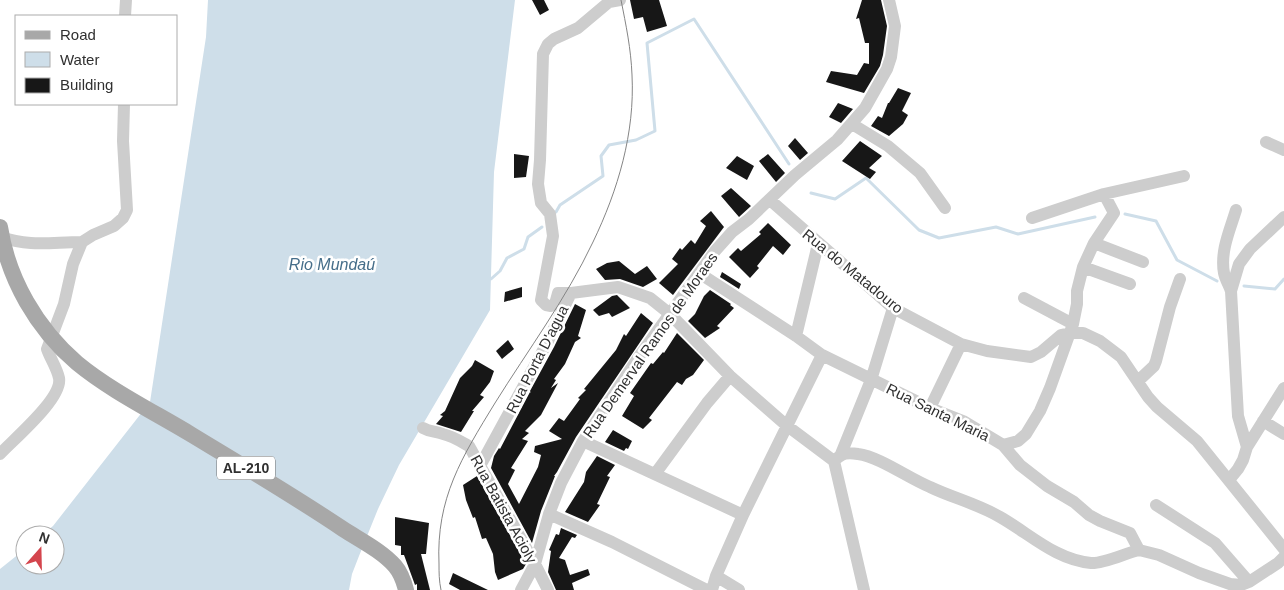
<svg xmlns="http://www.w3.org/2000/svg" width="1284" height="590" font-family="Arial,sans-serif">
  <style>
    .water { fill: #cedee9 }
    .lines { fill: none; stroke-linecap: round; stroke-linejoin: round }
    .stream { stroke: #cedee9; stroke-width: 3 }
    .building { fill: #171717 }
    .minor { stroke: #cdcdcd; stroke-width: 12 }
    .major { stroke: #a8a8a8; stroke-width: 16 }
    .tram { stroke: #858585; stroke-width: 1 }
    .labels { text-anchor: middle; dominant-baseline: central; stroke-width: 5; stroke-linejoin: round; paint-order: stroke }
    .shield { fill: #fff; stroke: #6e6e6e; stroke-width: 1 }
    .shield-label { font-size: 14px; font-weight: bold; fill: #303030 }
    .street-label { font-size: 15px; fill: #303030; stroke: #fff }
    .water-label { font-size: 16px; font-style: italic; fill: #466e8a; stroke: #fff }
  </style>
  <rect width="100%" height="100%" fill="#fff"/>
  <path class="water" d="M208,0H515L494,172L490,310L399,465L378,509L359,556L352,574L349,590H0V569L25,549V565H55V535H42L53,526L150,402L206,37Z"/>
  <g class="lines">
    <path class="stream" d="M811,193L835,199L866,178L919,230L939,238L996,227L1018,234L1095,217
      M556,212L560,205L603,176L601,156L609,145L636,140L655,131L647,43L694,19L789,164
      M1125,214L1156,221L1177,260L1217,281
      M491,279L500,271L507,258L524,249L528,237L542,227
      M1244,286L1275,289L1284,279"/>
  </g>
  <path class="building" d="M532,0H544L549,10L540,15Z
    M630,0H659L667,26L647,32L643,17L634,19Z
    M862,0H881L887,26L883,55L880,66L864,93L826,82L831,71L857,75L864,63L869,64V43H865L859,18L856,19Z
    M898,88L911,93L902,111L908,115L903,124L889,136L871,126L878,116L882,118L888,103H889Z
    M838,103L853,109L841,123L829,117Z
    M795,138L808,153L800,160L788,146Z
    M860,141L882,156L869,168L876,172L870,179L842,161Z
    M514,154L529,156L526,177L514,178Z
    M768,154L785,173L776,182L759,161Z
    M737,156L754,166L747,180L726,168Z
    M731,188L751,206L739,217L721,196Z
    M711,211L724,227L673,295L659,283L678,264L672,259L680,248L682,250L691,240L695,244L706,226L700,221Z
    M768,223L791,245L783,255L773,246L757,266L759,268L750,278L729,257L738,248L741,251L761,234L759,232Z
    M619,261L635,274L647,266L657,279L643,287L620,279L605,280L596,269L607,263Z
    M722,272L741,284L739,289L720,277Z
    M522,287V297L504,302L505,292Z
    M710,290L731,304L730,305L734,308L717,326L720,328L705,338L688,321L695,314L704,296Z
    M617,295L630,308L612,317L609,313L599,316L593,310L612,296Z
    M575,304L586,310L578,336L581,338L575,342L565,364L554,379L556,380L551,388L558,383L541,415L525,431L529,433L522,439L528,441L511,468L515,470L508,484L519,504L538,467L541,455L534,452L535,446L562,439L549,431L559,418L564,421L580,399L578,398L586,390L584,389L616,350L624,334L626,336L641,313L653,323L576,437L557,472L554,476H555L541,511L532,543L491,468L494,456L499,448L500,449L530,392L531,393L530,391L554,347Z
    M677,333L704,360L693,375L686,379L682,385L677,382L649,418L652,420L643,429L622,416L634,396L630,393L651,363L653,364L663,352L664,353Z
    M508,340L514,349L502,359L496,351Z
    M475,360L494,371L490,382L480,395L484,397L472,411H474L461,432L436,424L443,416L440,415L445,411L460,378L472,366Z
    M613,430L632,441L628,449L626,448L624,451L605,442Z
    M597,456L615,465L607,476L610,477L597,504L600,505L588,522L565,512L584,482L586,472Z
    M477,476L526,564L523,569L498,580L495,572L493,554L486,538L482,539L475,517L473,518L466,500L463,485Z
    M395,517L429,523L426,554H421L430,590H417V584L415,585L404,555H401V546L395,545Z
    M561,528L577,535L575,538L572,537L559,558L565,560L570,575L588,569L590,575L572,583L574,590H556L548,572L551,551L549,550L556,534L559,535Z
    M453,573L488,590H460L449,584Z"/>
  <g class="lines">
    <path class="minor" d="M125,16L126,0
      M852,124L888,146L920,173L945,208
      M1266,142L1284,150
      M770,200L893,308L961,344L987,351L1031,357L1041,352L1061,335L1070,333H1083L1100,341L1121,357L1148,397L1157,407L1197,441L1284,549
      M1236,210C1230,230 1220,251 1224,273C1225,279 1229,285 1231,291L1238,416L1247,447
      M1032,218L1104,194L1184,176
      M0,237C31,247 51,242 82,242
      M1094,243L1143,262
      M1083,267L1130,284
      M699,273L796,336L822,355L930,408L963,421L1003,445L1020,465L1047,486L1074,502L1089,515L1100,521L1130,533L1139,550L1159,555L1199,573L1230,584L1241,585L1249,582L1278,563L1284,557
      M1231,291L1239,264L1250,249L1284,217
      M571,293H558L555,304L551,306L546,305L541,300L553,236L550,214L541,203L538,184L540,160L543,54L548,44L554,39L578,28L609,2L620,0
      M1024,298L1073,324
      M796,336L818,244
      M1138,381L1154,366L1156,361L1170,307L1180,279
      M930,408L961,344
      M1263,421L1284,434
      M423,428C430,432 435,431 443,434C452,436 460,441 469,446L535,564L548,590
      M583,441L743,515
      M1003,445L1018,441L1026,434L1040,411L1050,388L1073,324L1077,304V291L1083,267L1094,243L1114,213L1104,194
      M0,454C14,439 63,398 59,378C57,368 50,358 47,349L64,304L73,264L82,242L93,235L114,226L123,218L127,210L123,141L124,104
      M841,454L871,380L893,308
      M834,461C842,453 847,452 858,454C880,457 908,478 930,487C953,498 978,504 1000,517C1030,534 1056,560 1091,563C1103,564 1126,553 1139,550
      M480,466L547,343L571,293L618,287L650,298L670,314L730,376L786,425L834,461L864,590
      M655,474L707,403L730,376
      M1229,480L1238,469L1243,460L1247,447L1284,388
      M1156,505L1215,543L1249,582
      M549,514L612,542L707,590
      M716,576L739,590
      M521,590L535,564L549,514L561,483L583,441L638,358L715,251L732,232L749,219L795,175L837,140L865,108L887,69L891,57L895,26L889,0
      M712,590L716,576L743,515L822,355"/>
    <path class="major" d="M0,227C8,279 37,329 77,363C111,391 154,412 192,435C243,466 294,496 343,529C360,540 382,551 395,566C401,573 404,582 406,590"/>
    <path class="tram" d="M441,590C439,581 439,572 439,564C436,498 462,457 495,403C528,350 566,299 593,242C618,190 635,133 632,75C631,49 626,25 621,0"/>
  </g>
  <g class="labels">
    <rect class="shield" x="217" y="456.5" width="58" height="23" rx="4"/>
    <g class="shield-label">
      <text x="246" y="468">AL-210</text>
    </g>
    <g class="street-label">
      <text transform="translate(853 271) rotate(39)">Rua do Matadouro</text>
      <text transform="translate(650 345) rotate(-55)">Rua Demerval Ramos de Moraes</text>
      <text transform="translate(537 359) rotate(-63)">Rua Porta D'agua</text>
      <text transform="translate(938 412) rotate(26)">Rua Santa Maria</text>
      <text transform="translate(504 509) rotate(61)">Rua Batista Acioly</text>
    </g>
    <g class="water-label">
      <text x="332" y="264">Rio Mundaú</text>
    </g>
  </g>
  <rect x="15" y="15" width="162" height="90" fill="#ffffff" stroke="#acacac"/>
  <rect x="25" y="31" width="25" height="8" fill="#a8a8a8" stroke="#acacac"/>
  <text x="60" y="40" font-size="15" fill="#303030">Road</text>
  <rect x="25" y="52" width="25" height="15" fill="#cedee9" stroke="#acacac"/>
  <text x="60" y="65" font-size="15" fill="#303030">Water</text>
  <rect x="25" y="78" width="25" height="15" fill="#171717" stroke="#acacac"/>
  <text x="60" y="90" font-size="15" fill="#303030">Building</text>
  <g transform="translate(40 550) rotate(20)"><circle r="24" fill="#ffffff" stroke="#acacac"/>
  <path d="M0-4L9 19L0 12L-9 19Z" fill="#d4454d"/>
  <text y="-8" font-size="14" font-weight="bold" text-anchor="middle" fill="#303030">N</text>
  </g>
</svg>
